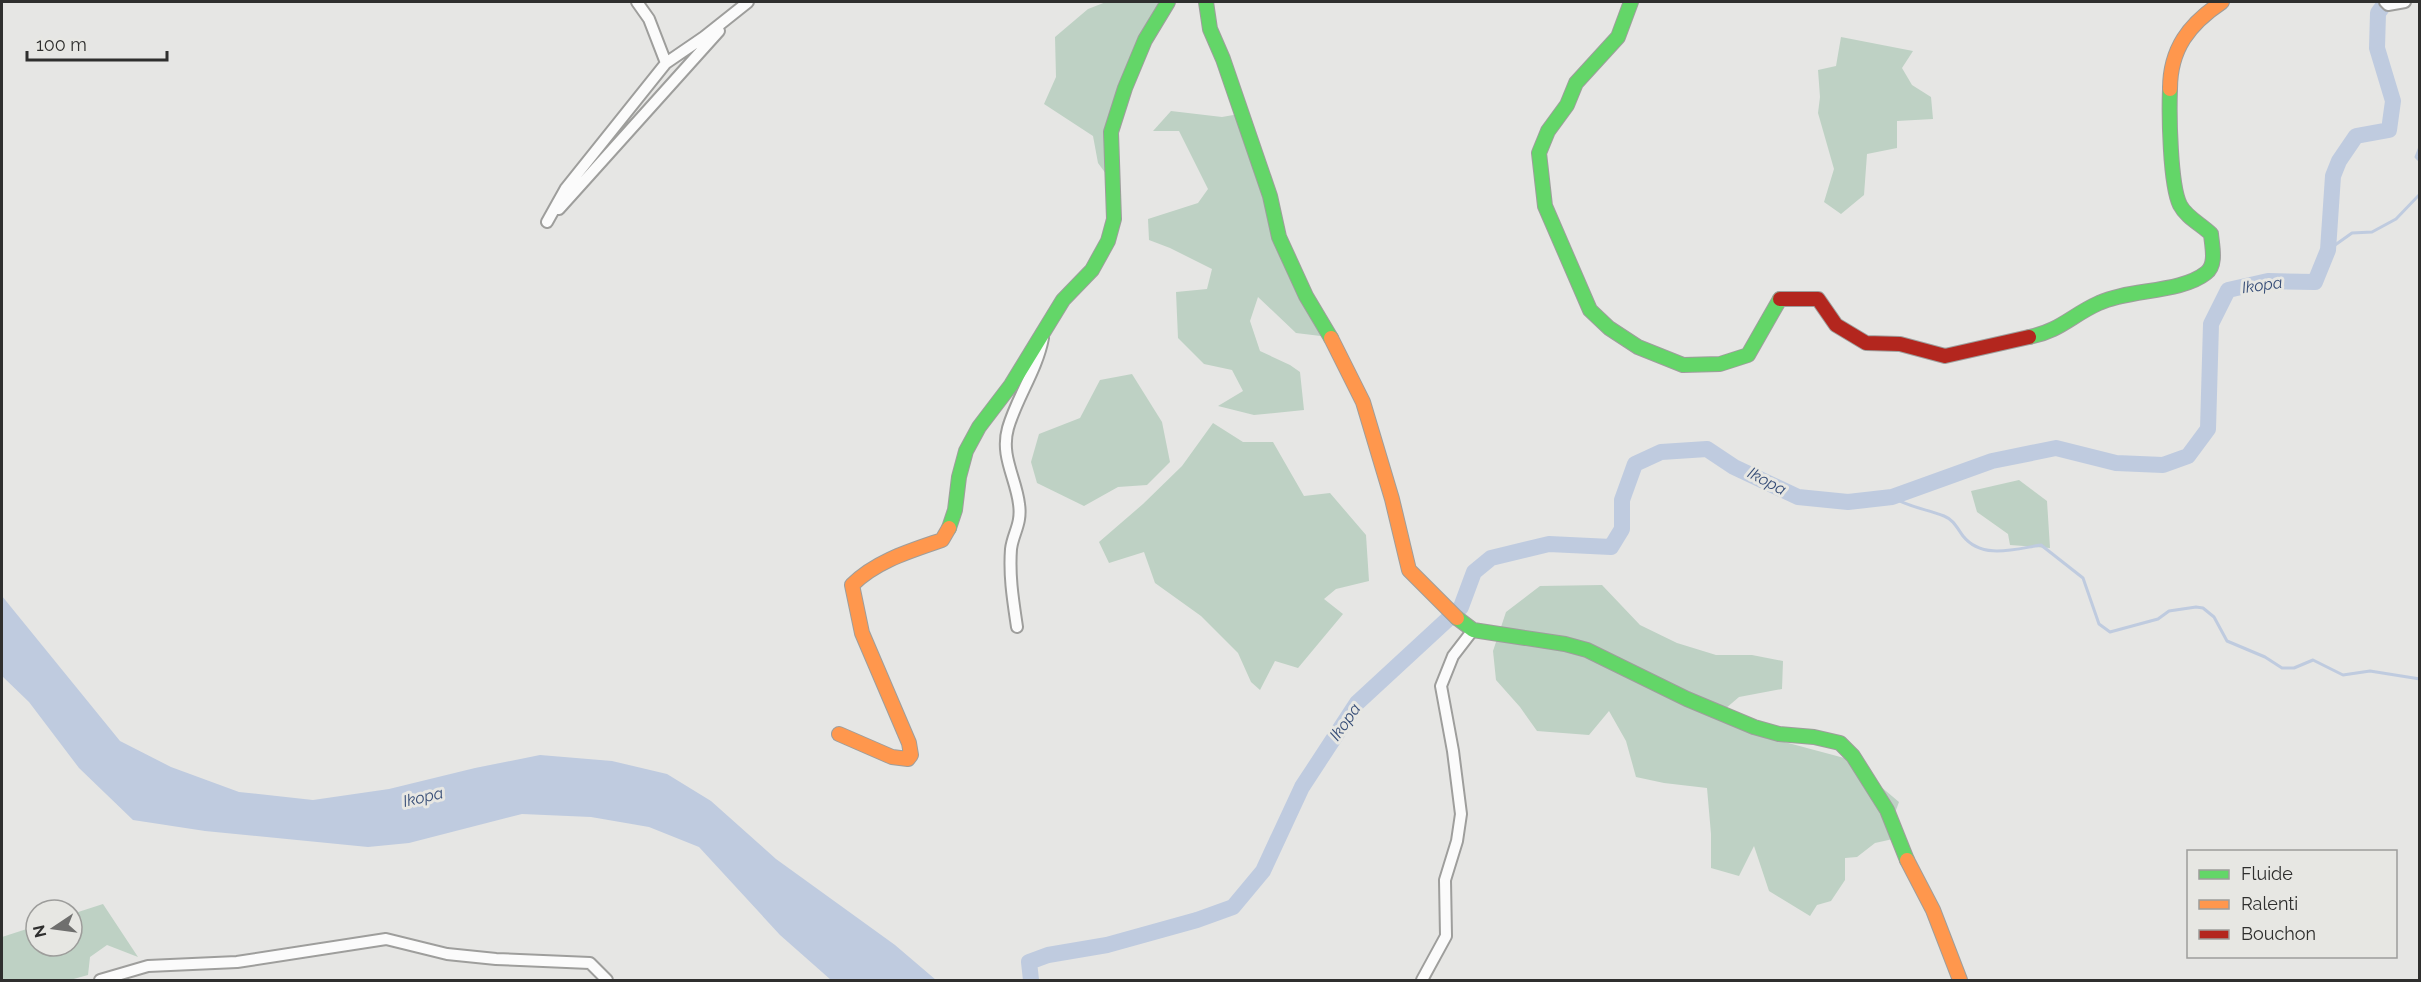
<svg xmlns="http://www.w3.org/2000/svg" width="2421" height="982" font-family="Raleway,sans-serif">
  <style>
    .forest { fill: #bed1c4 }
    .water { fill: #bfcbdf }
    .lines { fill: none; stroke-linecap: round; stroke-linejoin: round }
    .stream { stroke: #bfcbdf; stroke-width: 3 }
    .river { stroke: #bfcbdf; stroke-width: 16 }
    .street-casing { stroke: #9e9e9c; stroke-width: 14 }
    .fast-casing { stroke: #9e9e9c; stroke-width: 16 }
    .slow-casing { stroke: #9e9e9c; stroke-width: 16 }
    .jam-casing { stroke: #9e9e9c; stroke-width: 16 }
    .street { stroke: #fbfbfb; stroke-width: 10 }
    .fast { stroke: #63d668; stroke-width: 14 }
    .slow { stroke: #ff974d; stroke-width: 14 }
    .jam { stroke: #b3261e; stroke-width: 14 }
    .labels { text-anchor: middle; dominant-baseline: central; stroke-width: 6; stroke-linejoin: round; paint-order: stroke }
    .water-label { font-size: 16px; font-style: italic; fill: #354c76; stroke: #e7e7e3 }
  </style>
  <rect width="100%" height="100%" fill="#e6e6e4"/>
  <path class="forest" d="M1106,2H1164L1120,111L1109,178L1098,163L1093,136L1044,104L1056,77L1055,37L1088,9Z
    M1841,37L1913,51L1902,68L1912,85L1931,97L1933,119L1897,121V148L1867,154L1864,195L1841,214L1824,202L1834,169L1818,113L1820,97L1818,70L1836,66Z
    M1171,111L1222,117L1239,114L1262,178L1329,337L1296,333L1258,297L1250,321L1260,351L1290,365L1300,372L1304,410L1254,415L1218,406L1243,391L1232,370L1204,364L1178,338L1176,292L1207,289L1212,269L1170,248L1149,240L1148,219L1198,203L1208,189L1179,131H1153Z
    M1132,374L1162,422L1170,462L1147,485L1118,487L1084,506L1037,483L1031,462L1039,434L1080,418L1100,380Z
    M1213,423L1243,442H1273L1304,496L1330,493L1366,535L1369,581L1336,589L1324,599L1343,614L1298,668L1275,661L1260,690L1251,682L1238,653L1201,616L1155,583L1144,552L1109,563L1099,542L1143,504L1182,466Z
    M2019,480L2047,501L2050,548L2010,545L2008,534L1977,512L1971,491Z
    M1602,585L1640,625L1677,643L1716,655H1752L1783,661L1782,689L1739,697L1718,715L1744,731L1848,759L1899,802L1892,821L1893,839L1875,843L1857,857L1845,858V880L1831,901L1817,905L1810,916L1769,891L1754,846L1739,876L1711,868V834L1707,788L1664,783L1636,777L1626,741L1609,711L1589,735L1537,731L1520,707L1496,680L1493,651L1506,612L1540,586Z
    M103,904L138,957L107,945L90,957L88,975L70,980H2V937L36,926V946H72V914Z"/>
  <path class="water" d="M2,596L120,741L171,767L239,792L313,800L389,789L475,768L540,755L612,761L667,774L711,801L776,859L895,945L936,980H831L780,935L699,847L649,827L591,817L522,814L409,843L368,847L205,831L133,820L79,768L29,702L2,676Z"/>
  <g class="lines">
    <path class="stream" d="M2420,147L2416,157L2420,161
      M2328,250L2352,233L2372,232L2396,219L2420,194
      M1892,497C1908,507 1926,509 1944,516C1954,520 1957,528 1963,536C1982,560 2015,549 2041,545L2083,578L2099,624L2110,632L2158,619L2169,611L2196,607L2203,608L2214,617L2227,641L2265,657L2282,668H2294L2313,660L2343,675L2370,671L2420,679"/>
    <path class="river" d="M1031,980L1029,962L1048,955L1107,945L1197,920L1233,907L1263,871L1302,787L1357,703L1461,607L1474,572L1491,558L1549,544L1611,547L1622,529V500L1635,464L1661,452L1707,449L1734,467L1798,497L1848,502L1892,497L1992,461L2056,448L2116,463L2163,465L2188,456L2208,429L2211,324L2228,290L2268,281L2315,282L2328,250L2333,176L2339,161L2356,136L2389,130L2393,101L2377,48L2378,13L2386,2"/>
    <defs>
      <path id="street" d="M637,2L649,19L666,63
        M2385,2L2388,5L2405,2
        M559,209L719,31
        M547,222L566,188L666,63L704,37L748,2
        M1017,627C1013,600 1009,576 1011,549C1013,533 1022,524 1019,504C1016,478 1000,456 1008,428C1017,397 1037,370 1043,338
        M100,980L148,966L237,962L386,939L447,954L496,959L590,963L607,980
        M1422,980L1446,936L1445,880L1457,841L1461,814L1453,751L1441,686L1453,656L1473,630"/>
      <path id="fast" d="M1206,2L1210,29L1223,59L1270,196L1279,237L1306,296L1331,338
        M1631,2L1618,37L1576,83L1567,105L1548,131L1539,153L1545,206L1590,310L1609,328L1638,347L1683,365L1720,364L1748,355L1780,299
        M2029,337C2060,331 2072,315 2099,303C2128,289 2181,293 2206,273C2217,265 2212,246 2211,234C2202,225 2186,217 2180,205C2170,185 2169,114 2170,89
        M949,528L955,510L959,477L966,451L979,427L1011,385L1063,300L1092,270L1108,241L1114,219L1111,132L1125,88L1145,40L1168,2
        M1457,618L1473,630L1565,644L1587,650L1687,699L1754,727L1779,734L1814,737L1840,743L1853,756L1887,810L1907,860"/>
      <path id="slow" d="M2170,89C2170,49 2189,24 2222,2
        M1331,338L1363,402L1392,499L1409,570L1457,618
        M839,734L892,757L908,759L911,755L909,743L862,633L852,585C876,561 910,551 942,540L949,528
        M1907,860L1933,910L1960,980"/>
      <path id="jam" d="M1780,299H1818L1836,325L1866,343L1900,344L1945,356L2029,337"/>
    </defs>
    <use href="#street" class="street-casing"/>
    <use href="#fast" class="fast-casing"/>
    <use href="#slow" class="slow-casing"/>
    <use href="#jam" class="jam-casing"/>
    <use href="#street" class="street"/>
    <use href="#fast" class="fast"/>
    <use href="#slow" class="slow"/>
    <use href="#jam" class="jam"/>
  </g>
  <g class="labels">
    <g class="water-label">
      <text transform="translate(2262 285) rotate(-8)">Ikopa</text>
      <text transform="translate(1767 481) rotate(28)">Ikopa</text>
      <text transform="translate(1345 722) rotate(-55)">Ikopa</text>
      <text transform="translate(423 797) rotate(-13)">Ikopa</text>
    </g>
  </g>
  <rect width="2421" height="982" fill="none" stroke="#2f2f2e" stroke-width="6"/>
  <rect x="2187" y="850" width="210" height="108" fill="#e7e7e3" stroke="#9d9d9b" stroke-width="1.5"/>
  <rect x="2199" y="870" width="30" height="9" fill="#63d668" stroke="#9d9d9b" stroke-width="1.5"/>
  <text x="2241" y="880" font-size="18" fill="#2f2f2e">Fluide</text>
  <rect x="2199" y="900" width="30" height="9" fill="#ff974d" stroke="#9d9d9b" stroke-width="1.5"/>
  <text x="2241" y="910" font-size="18" fill="#2f2f2e">Ralenti</text>
  <rect x="2199" y="930" width="30" height="9" fill="#b3261e" stroke="#9d9d9b" stroke-width="1.5"/>
  <text x="2241" y="940" font-size="18" fill="#2f2f2e">Bouchon</text>
  <g transform="translate(54 928) rotate(257)"><circle r="28" fill="#e7e7e3" stroke="#9d9d9b" stroke-width="1.5"/>
  <path d="M0-4.5L10 22L0 15L-10 22Z" fill="#6f6f6e"/>
  <text y="-9" font-size="16" font-weight="bold" text-anchor="middle" fill="#2f2f2e">N</text>
  </g>
  <path d="M27 51v9h140v-9" fill="none" stroke="#2f2f2e" stroke-width="3"/>
  <text x="36" y="51" font-size="18" fill="#2f2f2e" stroke="#e7e7e3" stroke-width="4.5" paint-order="stroke">100 m</text>
</svg>
